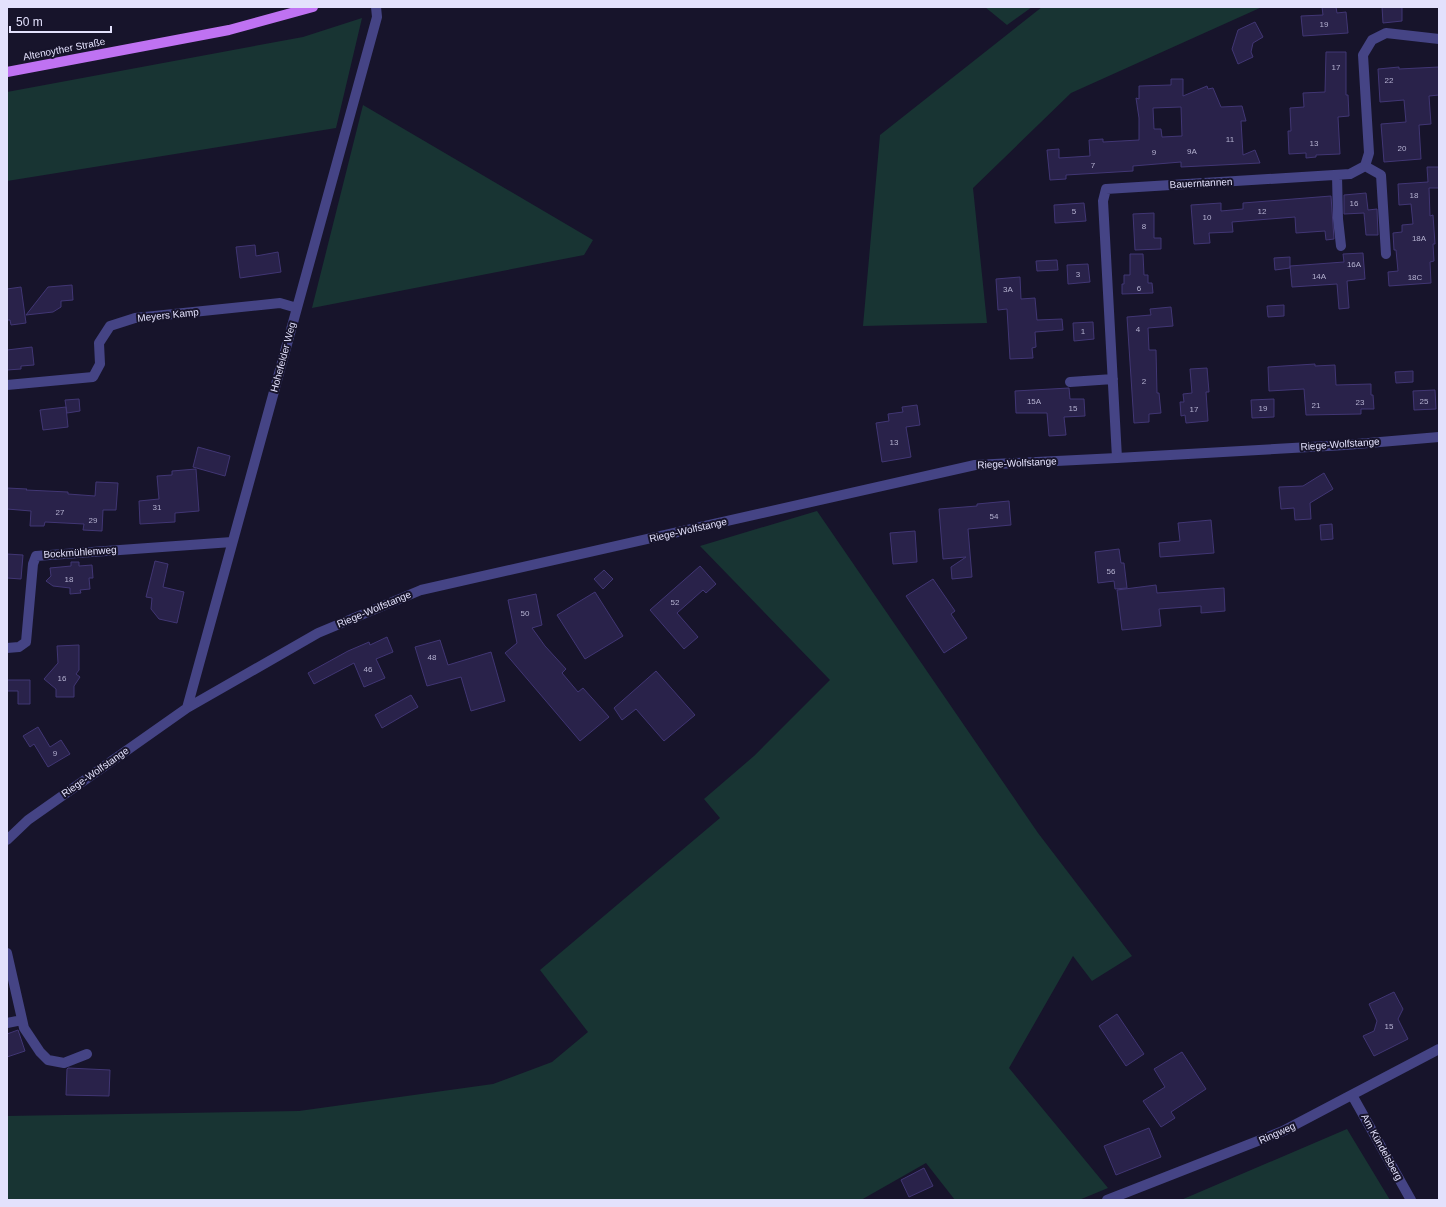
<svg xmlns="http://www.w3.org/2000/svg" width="1446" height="1207" font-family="Arial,sans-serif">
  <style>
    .green { fill: #183433 }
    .building { fill: #29224a; stroke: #413674; fill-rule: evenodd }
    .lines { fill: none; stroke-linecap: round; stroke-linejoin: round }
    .minor { stroke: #454485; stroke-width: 10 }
    .major { stroke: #bf72f2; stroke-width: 10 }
    .labels { text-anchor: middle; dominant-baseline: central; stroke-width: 4; stroke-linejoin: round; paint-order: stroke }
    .number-label { font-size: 8px; fill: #b4b1d0 }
    .street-label { font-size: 10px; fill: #e3e1fc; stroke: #17142b }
  </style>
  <rect width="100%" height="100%" fill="#17142b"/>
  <path class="green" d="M985,7H1032L1007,25Z
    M1042,7H1262L1071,93L973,188L987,323L863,326L880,135Z
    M362,18L336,128L7,181V92L303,37Z
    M363,105L593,240L584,255L312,308Z
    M817,511L1038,833L1132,956L1092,981L1073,956L1009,1068L1108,1188L1079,1200H955L926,1163L861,1200H7V1116L299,1111L493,1084L552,1062L588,1032L540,970L720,818L704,799L754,756L830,680L700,546Z
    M1347,1129L1390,1200H1181Z"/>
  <path class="building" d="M1322,7H1336L1337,13L1346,12L1348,33L1303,36L1301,16L1323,15Z
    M1382,7H1402V21L1383,23Z
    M1255,22L1263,37L1253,43L1251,52L1253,57L1238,64L1232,49L1238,30Z
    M1326,52H1346V95H1348L1349,116L1338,117L1340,154L1316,155V157L1306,158V153L1289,154L1288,131H1291L1290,108L1304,107L1303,93L1325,92Z
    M1399,67V69L1439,67V95L1429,96L1431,124L1419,125L1421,159L1384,162L1381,124L1406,122L1404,100L1380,102L1378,69Z
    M1171,79H1183V96L1207,86L1208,89L1213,88L1221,107L1242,106L1246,121H1241L1243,155L1255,150L1260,163L1181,167V162L1133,166V171L1066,175V179L1050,180L1047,150L1059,149V158L1090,156L1089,140L1103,139V142L1139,140V118L1136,98L1139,99V86L1171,85ZM1181,107L1182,136L1162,137L1161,129H1154L1153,108Z
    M1427,167H1439V188H1429L1430,216L1433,215L1435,244H1433L1434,261L1430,262L1431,283L1389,286L1388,272L1398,271L1396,250H1394L1393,233L1402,232V225L1413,224L1411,204L1399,205L1398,184L1428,182Z
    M1366,193L1368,210L1377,209L1378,235H1366L1364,213L1344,214V195Z
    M1331,196L1334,239L1326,240L1325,231L1296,233L1295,217L1232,222L1233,232L1209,233L1210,243L1194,244L1191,205L1221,203V211L1243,209V203Z
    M1084,203L1086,221L1055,223L1054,205Z
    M1154,213V238H1161V249L1135,250L1133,214Z
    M255,245L256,256L278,252L281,272L240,278L236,247Z
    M1363,253L1365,279L1347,281L1349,308L1339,309L1337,284L1292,287L1290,266L1344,262L1343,254Z
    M1130,254H1143L1144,275H1148V283H1152L1153,293L1122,294V284H1124V275H1130Z
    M1290,257V268L1275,270L1274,258Z
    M1057,260L1058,270L1037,271L1036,261Z
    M1088,264L1090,282L1068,284L1067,265Z
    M1020,277L1021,299L1035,298L1037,320L1062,319L1063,330L1035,332L1036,347L1032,348L1033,358L1010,359L1007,309L998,310L996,279Z
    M72,285L73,300L61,301V307L53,312L26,315L48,287Z
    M21,287L26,323L11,325L10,320H7V289Z
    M1284,305V316L1268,317L1267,306Z
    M1171,307L1173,326L1148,328L1149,350H1156L1157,393H1159L1161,413L1149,414V422L1134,423L1127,317L1151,315L1150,309Z
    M1093,322L1094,339L1074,341L1073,323Z
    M32,347L34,365L21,366V369L7,370V350Z
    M1315,364V366L1335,365L1336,385L1371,384V395H1373L1374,409H1361V414L1306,415L1304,389L1269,391L1268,367Z
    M1207,368L1209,392H1206L1208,421L1186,423L1185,415L1181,416L1180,402H1184L1183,394L1192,393L1190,369Z
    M1413,371V382L1396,383L1395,372Z
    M1069,388L1070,399H1084L1085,416L1064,417L1066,435L1049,436L1047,413H1016L1015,391Z
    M1435,390L1436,409L1414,410L1413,391Z
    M79,399L80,411L67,413L65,400Z
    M1274,399V417L1252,418L1251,400Z
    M917,405L920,425L906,427L911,457L882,462L876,423L889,421L888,414L903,412L902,407Z
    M66,407L68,427L43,430L40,410Z
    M198,447L230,456L225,476L193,467Z
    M196,469L199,511L175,513V522L140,524L139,501L159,499L157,476L172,475V471Z
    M1324,473L1333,489L1310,503L1311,519L1295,520L1294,508L1281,509L1279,487L1303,486Z
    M96,482L118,483L116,510H103L102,531L83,530L84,524L45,522L44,526H30L31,511L7,509V488L27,489L26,490L68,492V494L95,496Z
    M1009,501L1011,525L968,529L972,577L952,579L951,567L966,557L943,559L939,509L977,506V504Z
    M1211,520L1214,553L1160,557L1159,543L1180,541L1178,523Z
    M1332,524L1333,539L1321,540L1320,525Z
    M915,531L917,562L893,564L890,533Z
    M1119,549L1121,563H1124L1127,588L1115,589L1114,581L1098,583L1095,552Z
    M7,554L23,555L21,579L7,578Z
    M155,561L168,564L163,587L184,592L177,623L159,619L151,609L152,598L146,597Z
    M71,562H79V566L92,565L93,578H89L90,589L80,590L81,593L70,594V588L53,586L46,581L51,576L50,568L71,566Z
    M700,566L716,584L706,593L703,590L677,613L698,637L684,649L650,610Z
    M604,570L613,579L603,589L594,579Z
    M933,579L955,611L951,614L967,638L944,653L906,596Z
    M1156,585L1157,593L1224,588L1225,611L1201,613V606L1159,609L1161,626L1122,630L1117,590Z
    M595,592L623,636L585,659L557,615Z
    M536,594L542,625L532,628L545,646L566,669L562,673L578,692L583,688L609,717L580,741L505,653L517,643L508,600Z
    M387,637L393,652L376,659L385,678L364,687L354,663L314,684L308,673L348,651L369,642L370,645Z
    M440,640L448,665L491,652L505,701L471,711L461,677L427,686L415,647Z
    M79,645V670L76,674L80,677L74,686V697H56V689L44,679L58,663L57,646Z
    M656,671L695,715L664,741L636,709L622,720L614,708Z
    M7,680H30V704H18V691H7Z
    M411,695L418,707L382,728L375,715Z
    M38,727L50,747L61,740L70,754L48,767L34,744L30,747L23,736Z
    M1394,992L1403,1009L1398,1019L1408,1039L1374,1056L1363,1036L1374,1031L1377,1021L1369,1004Z
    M1117,1014L1144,1054L1126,1066L1099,1026Z
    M18,1030L25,1051L7,1057V1034Z
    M1182,1052L1206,1089L1171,1112L1175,1118L1161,1127L1143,1101L1165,1087L1154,1069Z
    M68,1068L110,1070L109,1096L66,1095L67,1069Z
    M1149,1128L1161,1157L1116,1175L1104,1146Z
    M924,1168L933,1186L909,1197L901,1180Z"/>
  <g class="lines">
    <path class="minor" d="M1365,166L1381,175L1386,254
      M1337,175L1338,219L1341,246
      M1070,382L1113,379
      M7,385L93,377L100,364L99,343L110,326L135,318L280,303L297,308
      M1117,458L1103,201L1106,189L1350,174L1365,166L1369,153L1363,55L1372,40L1386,33L1439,39
      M7,648L19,647L26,642L33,564L36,556L232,542
      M187,708L377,17L376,7
      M7,840L28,820L187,708L318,633L421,590L975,465L1117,458L1345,445L1439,437
      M7,953L24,1028L40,1052L48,1060L64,1063L87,1054
      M7,1023L22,1020
      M1352,1095L1411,1200
      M1107,1200L1283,1131L1439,1049"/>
    <path class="major" d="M7,72L229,30L313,7"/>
  </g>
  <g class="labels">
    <g class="number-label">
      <text x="1324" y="24">19</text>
      <text x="1336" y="67">17</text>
      <text x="1389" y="80">22</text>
      <text x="1230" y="139">11</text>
      <text x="1314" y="143">13</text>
      <text x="1402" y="148">20</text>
      <text x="1192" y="151">9A</text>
      <text x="1154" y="152">9</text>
      <text x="1093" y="165">7</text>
      <text x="1414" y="195">18</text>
      <text x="1354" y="203">16</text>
      <text x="1074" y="211">5</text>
      <text x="1262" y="211">12</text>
      <text x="1207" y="217">10</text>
      <text x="1144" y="226">8</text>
      <text x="1419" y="238">18A</text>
      <text x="1354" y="264">16A</text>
      <text x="1078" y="274">3</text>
      <text x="1319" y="276">14A</text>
      <text x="1415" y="277">18C</text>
      <text x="1139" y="288">6</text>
      <text x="1008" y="289">3A</text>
      <text x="1138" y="329">4</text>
      <text x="1083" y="331">1</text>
      <text x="1144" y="381">2</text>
      <text x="1034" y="401">15A</text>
      <text x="1424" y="401">25</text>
      <text x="1360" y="402">23</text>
      <text x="1316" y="405">21</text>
      <text x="1073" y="408">15</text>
      <text x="1263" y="408">19</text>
      <text x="1194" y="409">17</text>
      <text x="894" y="442">13</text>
      <text x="157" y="507">31</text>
      <text x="60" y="512">27</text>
      <text x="994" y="516">54</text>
      <text x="93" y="520">29</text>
      <text x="1111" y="571">56</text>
      <text x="69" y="579">18</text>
      <text x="675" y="602">52</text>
      <text x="525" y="613">50</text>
      <text x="432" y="657">48</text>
      <text x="368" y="669">46</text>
      <text x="62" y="678">16</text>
      <text x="55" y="753">9</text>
      <text x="1389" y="1026">15</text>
    </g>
    <g class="street-label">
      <text transform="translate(64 49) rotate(-11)">Altenoyther Straße</text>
      <text transform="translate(1201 183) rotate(-3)">Bauerntannen</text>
      <text transform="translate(168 315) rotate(-6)">Meyers Kamp</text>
      <text transform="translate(283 357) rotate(-75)">Hohefelder Weg</text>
      <text transform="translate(1340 444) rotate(-4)">Riege-Wolfstange</text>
      <text transform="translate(1017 463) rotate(-3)">Riege-Wolfstange</text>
      <text transform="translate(688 530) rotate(-13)">Riege-Wolfstange</text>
      <text transform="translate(80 552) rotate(-4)">Bockmühlenweg</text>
      <text transform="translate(374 609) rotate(-23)">Riege-Wolfstange</text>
      <text transform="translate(95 772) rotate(-35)">Riege-Wolfstange</text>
      <text transform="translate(1277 1133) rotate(-24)">Ringweg</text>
      <text transform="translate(1382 1147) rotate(61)">Am Kündelsberg</text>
    </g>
  </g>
  <rect width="1446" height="1207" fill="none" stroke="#e3e1fc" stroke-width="16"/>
  <path d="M10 26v6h101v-6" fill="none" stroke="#e3e1fc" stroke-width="2"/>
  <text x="16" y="26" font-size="12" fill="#e3e1fc" stroke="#17142b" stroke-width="3" paint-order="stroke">50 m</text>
</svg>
